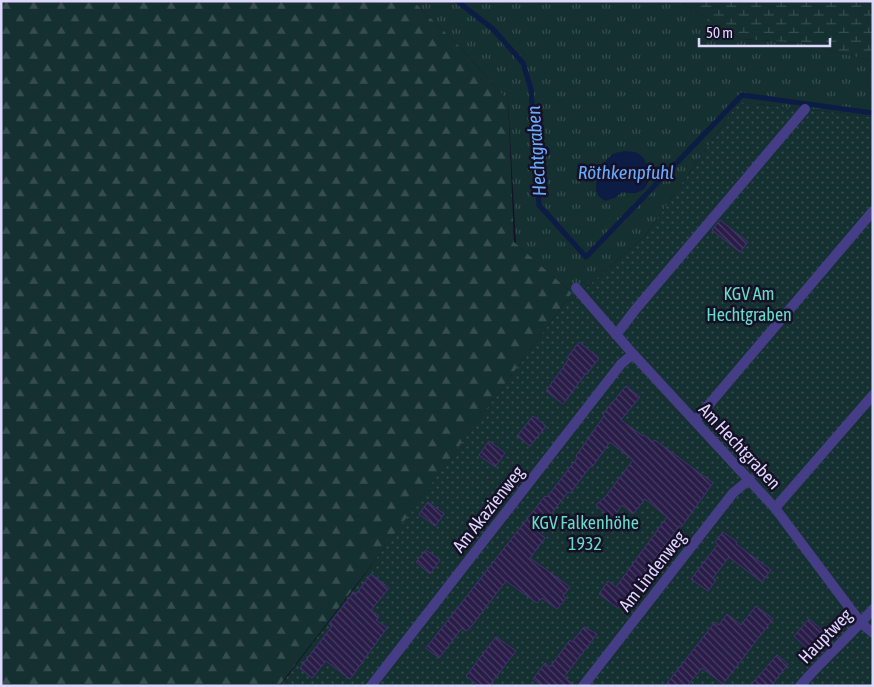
<svg xmlns="http://www.w3.org/2000/svg" width="874" height="687" font-family="'Asap Condensed',sans-serif">
  <style>
    .grass { fill: url(#grass-tufts); fill-rule: evenodd }
    .forest { fill: url(#forest-firs) }
    .wetland { fill: url(#wetland-marsh) }
    .garden { fill: url(#garden-dots) }
    .water { fill: #0c1c45 }
    .lines { fill: none; stroke-linecap: round; stroke-linejoin: round }
    .stream { stroke: #0c1c45; stroke-width: 5 }
    .building { fill: url(#building-back-hatch); stroke: #423073 }
    .service { stroke: #453d85; stroke-width: 10 }
    .labels { text-anchor: middle; dominant-baseline: central; stroke-width: 5; stroke-linejoin: round; paint-order: stroke }
    .park-label { font-size: 18px; fill: #65ddc8; stroke: #161027 }
    .street-label { font-size: 18px; fill: #dfd8fe; stroke: #161027 }
    .water-label { font-size: 19px; font-style: italic; fill: #69acfb; stroke: #161027 }
  </style>
  <defs>
    <pattern id="grass-tufts" width="24" height="20" patternUnits="userSpaceOnUse" patternTransform="scale(1.25)"><rect width="24" height="20" fill="#143031"/><path d="M3 7l-1-3M5 7V3M7 7l1-3M15 17l-1-3M17 17v-4M19 17l1-3" fill="none" stroke="#364d50"/></pattern>
    <pattern id="forest-firs" width="22" height="20" patternUnits="userSpaceOnUse" patternTransform="scale(1.25)"><rect width="22" height="20" fill="#143031"/><path d="M5 1l3.5 6h-7zM16 11l3.5 6h-7z" fill="#364d50"/></pattern>
    <pattern id="wetland-marsh" width="20" height="14" patternUnits="userSpaceOnUse" patternTransform="scale(1.25)"><rect width="20" height="14" fill="#143031"/><path d="M1 5h8M5 5V1M11 12h8M15 12V8" fill="none" stroke="#364d50"/></pattern>
    <pattern id="garden-dots" width="8" height="8" patternUnits="userSpaceOnUse" patternTransform="scale(1.25)"><rect width="8" height="8" fill="#143031"/><path d="M2 2h.1M6 6h.1" fill="none" stroke="#364d50" stroke-width="1.8" stroke-linecap="round"/></pattern>
    <pattern id="building-back-hatch" width="6" height="6" patternUnits="userSpaceOnUse" patternTransform="scale(1.25)"><rect width="6" height="6" fill="#291d48"/><path d="M-1 5l2 2M0 0l6 6M5-1l2 2" fill="none" stroke="#483d63"/></pattern>
  </defs>
  <rect width="100%" height="100%" fill="#161027"/>
  <path class="grass" d="M413,1H678L742,39L801,43L873,61V117L739,102L645,236L586,288L572,293L516,244L508,101L460,47ZM613,154L647,168L648,182L644,189L635,193L622,192L614,198L598,178L604,164Z"/>
  <path class="forest" d="M1,1H413L460,47L508,101L514,242L572,293L392,538L279,686H1Z"/>
  <path class="wetland" d="M678,1H873V61L801,43L742,39Z"/>
  <path class="garden" d="M739,102L873,117V686H280L354,589L572,293L586,288L645,236Z"/>
  <path class="water" d="M625,151C629,152 634,151 637,153C650,159 650,179 644,189L635,193L622,192L614,198L605,201C601,198 596,195 596,189C595,178 604,159 613,154C617,152 622,152 625,151Z"/>
  <g class="lines">
    <path class="stream" d="M457,1L493,29L523,63L531,89L539,205L586,257L742,95L873,113"/>
  </g>
  <path class="building" d="M720,220L748,242L740,252L712,230Z
    M579,342L599,358L587,374L586,373L563,404L546,391L569,359L567,358Z
    M626,386L640,397L621,420L643,436L644,435L653,442L655,440L713,483L681,527L679,526L618,608L599,594L608,581L616,587L667,517L645,499L633,514L622,505L612,519L596,505L606,496L633,460L610,442L592,467L591,466L570,493L568,492L537,532L545,538L530,558L570,587L563,596L566,598L557,609L542,598L537,603L506,581L469,629L466,631L462,628L439,658L426,648L430,643L545,496L547,497L578,457L576,456L604,416L603,414Z
    M533,416L546,426L530,446L517,436Z
    M489,441L505,453L495,467L479,455Z
    M428,502L444,514L435,526L419,514Z
    M723,532L737,542L736,544L771,570L762,582L729,557L713,578L716,580L708,591L691,579L718,544L715,542Z
    M426,550L440,560L430,574L416,562Z
    M371,574L389,588L371,610L379,616L376,620L387,628L350,679L326,661L312,678L300,668L332,626L329,624L354,592L356,594Z
    M756,606L773,619L723,684L702,668L687,686H665L715,622L719,625L727,614L741,625Z
    M809,619L822,630L820,633L823,637L810,651L794,636Z
    M584,627L597,634L564,677L575,686H542L533,679L545,663L550,667L570,640L572,642Z
    M496,637L516,651L489,686H479L466,676Z
    M777,655L788,664L771,686H750Z"/>
  <g class="lines">
    <path class="service" d="M576,288L633,354L775,508L861,623L873,633
      M616,335L635,310L805,109
      M695,421L873,211
      M775,508L873,395
      M371,686L621,364L633,354
      M583,686L733,493L750,479
      M800,686C823,659 850,636 873,609"/>
  </g>
  <g class="labels">
    <g class="park-label">
      <text x="749" y="293">KGV Am<tspan x="749" dy="21">Hechtgraben</tspan></text>
      <text x="585" y="522">KGV Falkenhöhe<tspan x="585" dy="21">1932</tspan></text>
    </g>
    <g class="street-label">
      <text transform="translate(740 446) rotate(47)">Am Hechtgraben</text>
      <text transform="translate(488 509) rotate(-52)">Am Akazienweg</text>
      <text transform="translate(652 571) rotate(-52)">Am Lindenweg</text>
      <text transform="translate(825 636) rotate(-46)">Hauptweg</text>
    </g>
    <g class="water-label">
      <text transform="translate(536 151) rotate(-94)">Hechtgraben</text>
      <text x="626" y="172">Röthkenpfuhl</text>
    </g>
  </g>
  <rect width="874" height="687" fill="none" stroke="#dfd8fe" stroke-width="5"/>
  <path d="M699 38v8h131v-8" fill="none" stroke="#dfd8fe" stroke-width="2.5"/>
  <text x="706" y="38" font-size="15" fill="#dfd8fe" stroke="#161027" stroke-width="4" paint-order="stroke">50 m</text>
</svg>
